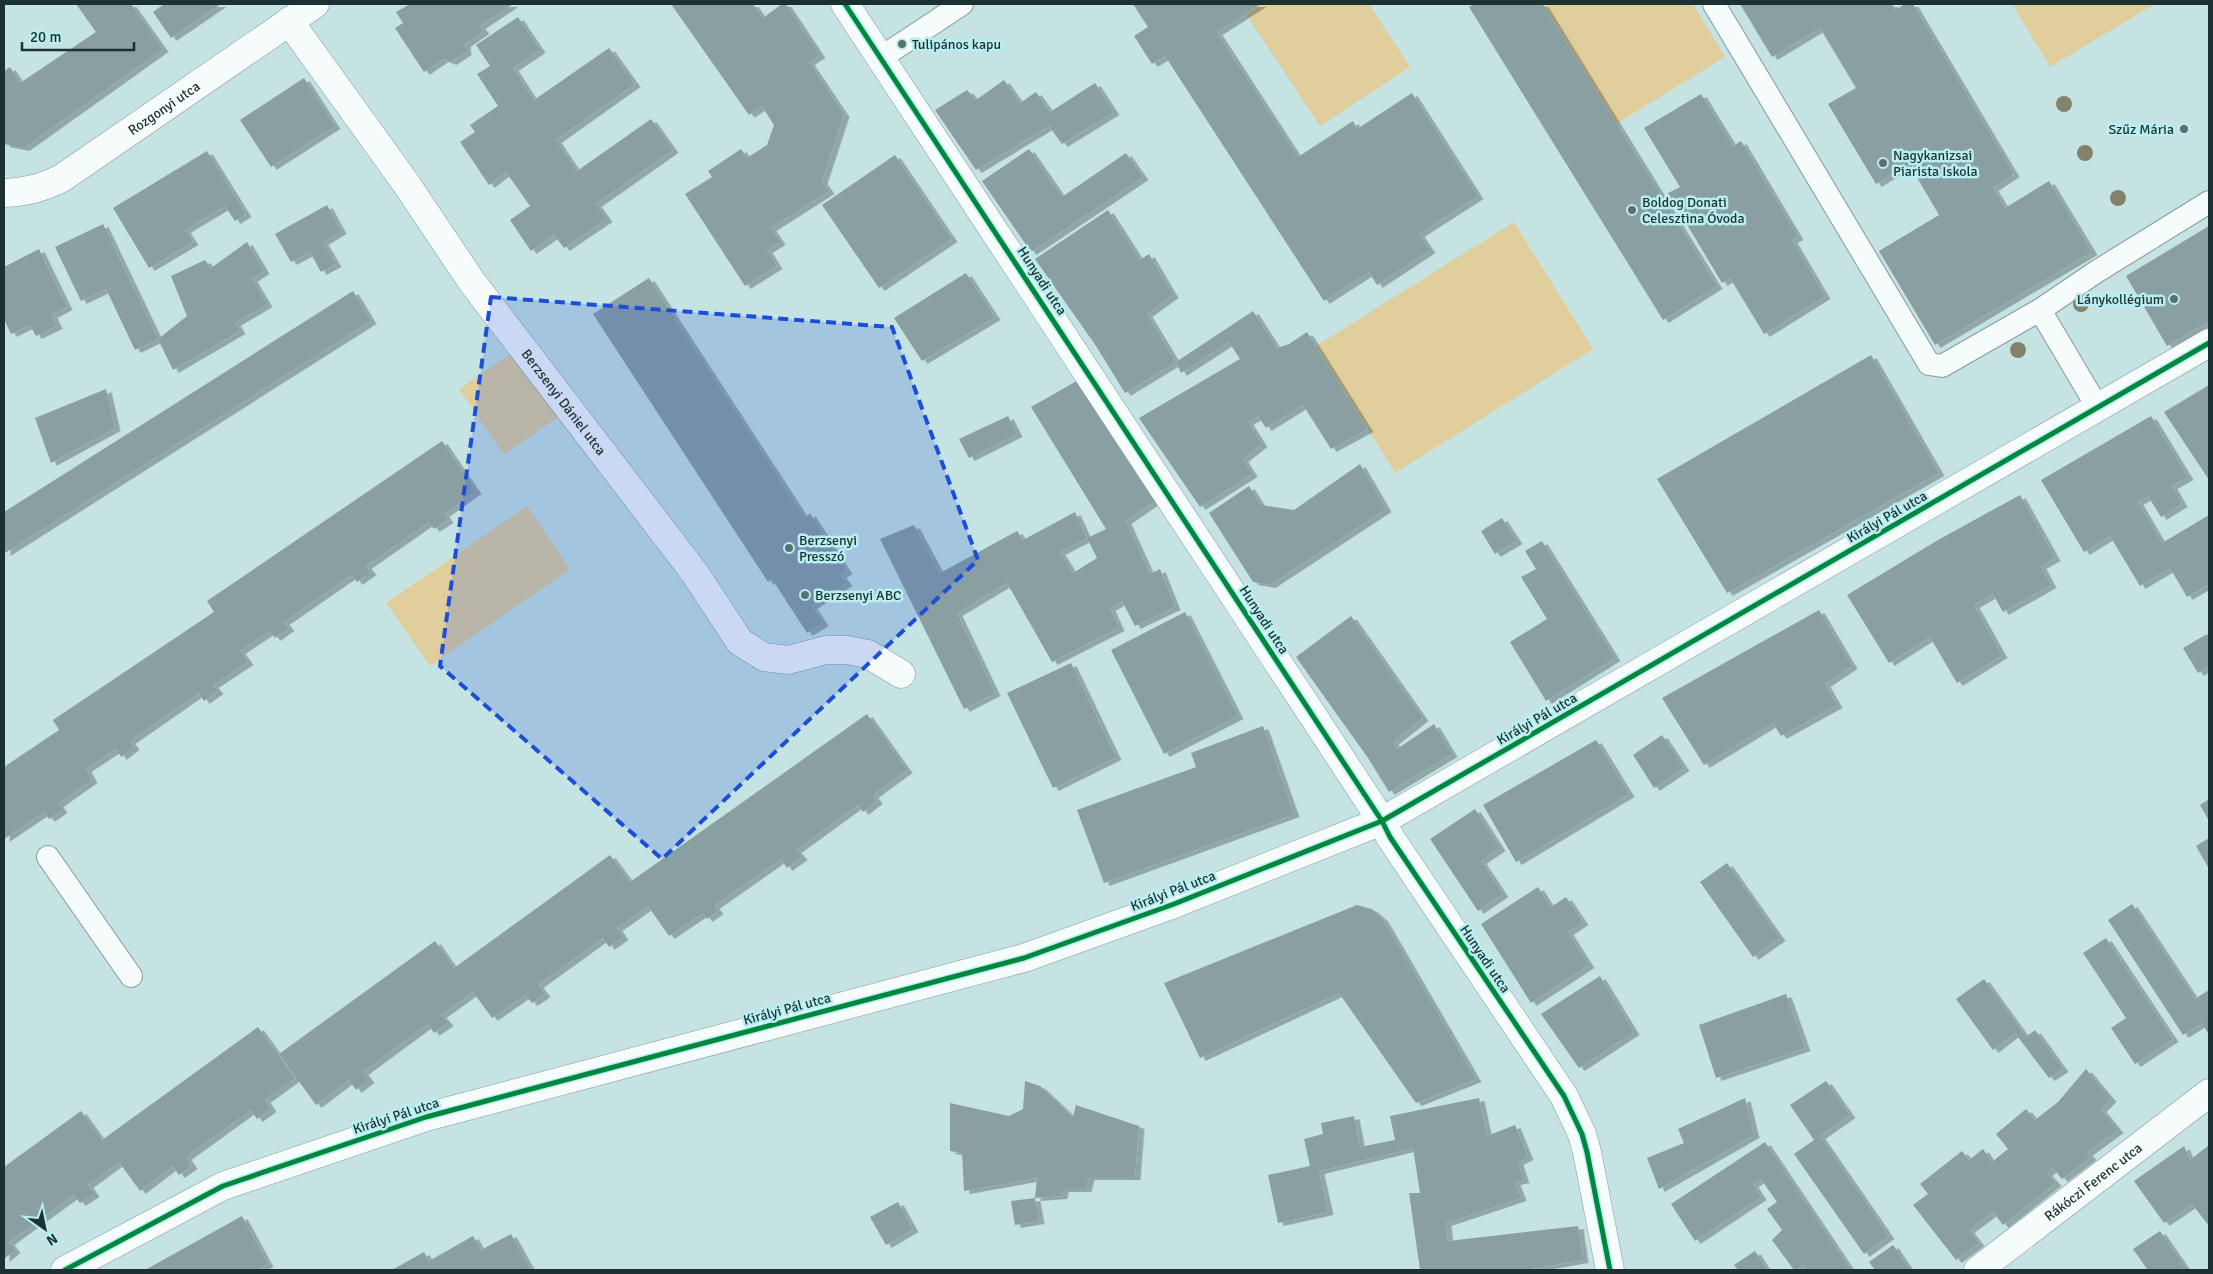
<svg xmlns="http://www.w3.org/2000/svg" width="2213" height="1274" font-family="Signika,sans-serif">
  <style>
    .green { fill: #e0cf9d }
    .building { fill: #899fa2; filter: url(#shadow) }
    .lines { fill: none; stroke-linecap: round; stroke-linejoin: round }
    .lane-casing { stroke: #849b9b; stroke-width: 24 }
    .street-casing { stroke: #849b9b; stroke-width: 29 }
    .lane { stroke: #f6fbfb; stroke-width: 22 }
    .street { stroke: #f6fbfb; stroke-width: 28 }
    .cycleway-casing { stroke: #b9eff0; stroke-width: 8 }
    .cycleway { stroke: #00873e; stroke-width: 5 }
    .tree { fill: #83836c }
    .marked { fill: #1d4ed8; fill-opacity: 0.2; stroke: #1d4ed8; stroke-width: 4; stroke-dasharray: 10 6; stroke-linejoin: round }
    .poi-dot { fill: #587070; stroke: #b9eff0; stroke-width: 2 }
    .labels { text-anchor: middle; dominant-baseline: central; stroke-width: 5; stroke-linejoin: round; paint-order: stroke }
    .poi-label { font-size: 14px; fill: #1c3232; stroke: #b9eff0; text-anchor: start }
    .street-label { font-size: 14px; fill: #1c3232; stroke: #b9eff0 }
  </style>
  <defs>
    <filter id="shadow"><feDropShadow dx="5.5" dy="3" stdDeviation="0" flood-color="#0004"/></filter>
  </defs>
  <rect width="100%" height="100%" fill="#c6e3e3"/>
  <path class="green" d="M1261,4H1369L1410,67L1320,126L1246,14Z
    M1543,4H1693L1725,57L1616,124Z
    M2012,4H2155L2050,67Z
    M1514,222L1593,349L1395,473L1316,346Z
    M520,347L565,412L504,455L459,389Z
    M527,506L570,569L430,666L386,603Z"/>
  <path class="building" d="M76,4H131L163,49L24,148L4,144V71L10,67L20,83L96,32Z
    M164,4H221L171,38L153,12Z
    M410,4H513L480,26L484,31L465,44L466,52L451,62L443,59L424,72L395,28L403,23L396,12Z
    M671,4H753L763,18L782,4H786L820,55L809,62L844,114L822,181L829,191L771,228L780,242L767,250L777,266L745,286L685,194L712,177L708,171L741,149L747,158L767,145L774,125L762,106L749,115Z
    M1133,4H1261L1217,32L1298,157L1353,121L1357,129L1412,93L1478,196L1419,234L1430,250L1377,285L1369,272L1324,301L1165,56L1152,64L1134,36L1148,27Z
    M1474,4H1543L1717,286L1663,320L1469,7Z
    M1740,4H1892L1895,10L1905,4H1913L2014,174L1993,188L2005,208L2049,181L2092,252L1935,345L1879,251L1939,215L1909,164L1876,184L1828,104L1856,88L1820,28L1772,57Z
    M518,17L540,50L513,68L534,100L609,48L635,84L556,140L577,171L651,119L673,150L596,204L607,219L564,248L554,235L531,251L510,220L530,206L506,172L489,185L460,142L475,132L470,125L498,106L477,74L490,66L476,45Z
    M304,78L335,126L271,167L240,120Z
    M1004,80L1020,103L1036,92L1050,112L1095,83L1114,112L1062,144L1049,126L976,170L935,110L967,90L976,100Z
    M1701,94L1733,146L1741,141L1798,237L1792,240L1825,296L1764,334L1730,278L1722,283L1668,193L1680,187L1644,128Z
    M1029,149L1062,197L1126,153L1143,177L1031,252L982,181Z
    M207,151L246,214L235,221L225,206L185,230L193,242L149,268L113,208Z
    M895,155L952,239L879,288L822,205Z
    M327,205L341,231L323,242L336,264L321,272L310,252L291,262L275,234Z
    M1108,210L1140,260L1149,254L1173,295L1147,314L1176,362L1125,393L1096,346L1035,259Z
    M103,224L158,339L187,316L171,276L205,260L211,268L247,242L264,271L252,279L267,304L235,323L240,331L173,370L158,339L135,350L106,289L81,301L55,247Z
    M2209,226V321L2167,346L2126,276Z
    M39,249L67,307L52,315L57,326L36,336L30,325L11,334L4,319V267Z
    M966,273L995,317L922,361L894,318Z
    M649,278L805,518L810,513L847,571L841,575L847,583L812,606L823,623L807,633L772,579L768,582L593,314Z
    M353,291L371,321L5,553L4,512Z
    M1253,311L1277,348L1289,344L1307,332L1368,429L1331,449L1303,405L1266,428L1258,416L1248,422L1262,444L1243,459L1252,474L1200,507L1139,418L1240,359L1229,342L1181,373L1176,362Z
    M1871,355L1939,473L1727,593L1657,479Z
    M1082,378L1155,501L1126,521L1150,574L1160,569L1175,607L1135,626L1122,601L1110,608L1119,628L1052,662L1007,583L957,613L995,693L964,709L880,539L914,525L940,573L1017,531L1023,540L1075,512L1087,538L1060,552L1073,573L1097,558L1087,538L1106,529L1031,407Z
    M2209,385V480L2164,412Z
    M106,389L115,428L51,463L35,418Z
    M1008,416L1017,434L969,458L959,439Z
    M2151,416L2188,477L2172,486L2182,504L2161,517L2148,496L2138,502L2162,543L2209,515V584L2187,597L2170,568L2140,586L2110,536L2084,552L2041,480Z
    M442,441L476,491L444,514L448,520L434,529L429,522L366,566L371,572L357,582L352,575L284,622L289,628L275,638L270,631L240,651L248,662L213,685L218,691L204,701L199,693L130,741L134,747L121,757L116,749L86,769L92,780L58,804L62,810L49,819L44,812L4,839V767L59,730L53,720L214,612L207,601Z
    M1360,464L1386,509L1270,585L1253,582L1209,513L1249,486L1261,505L1294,510Z
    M2020,495L2055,558L2041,566L2051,585L2003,612L1993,594L1974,605L2002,655L1957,683L1930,637L1889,663L1847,595L1938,540Z
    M1502,518L1517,541L1495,554L1481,531Z
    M1542,541L1615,658L1546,701L1510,642L1547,619L1521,577L1536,569L1525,551Z
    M1819,610L1852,666L1825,684L1837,705L1781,736L1773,723L1704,765L1662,698Z
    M1185,612L1238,716L1164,754L1111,650Z
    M1351,616L1423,718L1393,742L1397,749L1434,724L1452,754L1389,792L1368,758L1296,657Z
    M2207,634L2209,638V666L2198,673L2183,648Z
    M1071,663L1116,757L1053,788L1007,693Z
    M867,714L907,770L873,795L877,801L863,812L858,805L796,850L802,857L787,868L781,859L714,906L718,911L707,919L703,913L669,936L648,906L617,928L623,937L609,947L603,938L538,985L545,994L532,1003L525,995L492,1018L473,992L441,1015L448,1023L434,1033L428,1024L363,1072L369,1080L356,1090L349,1080L316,1105L279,1054L435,941L454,968L610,855L630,882Z
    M1263,726L1294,814L1104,883L1077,810L1196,767L1191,753Z
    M1662,735L1684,768L1654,788L1633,755Z
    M1596,740L1629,794L1516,862L1483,805Z
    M2209,799V821L2200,805Z
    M1475,809L1500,848L1481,861L1503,894L1478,911L1430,839Z
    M2209,838V869L2196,846Z
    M1727,863L1780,938L1753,957L1700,882Z
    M1538,887L1551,907L1566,897L1583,922L1568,932L1589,965L1531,1003L1481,924Z
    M2132,904L2195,999L2209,990V1035L2202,1023L2183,1035L2108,920Z
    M1357,905L1372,909L1383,919L1476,1079L1416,1103L1339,993L1200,1058L1164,983Z
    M2106,938L2173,1039L2135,1064L2111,1028L2126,1018L2083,953Z
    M1600,976L1634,1032L1579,1068L1541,1014Z
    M1984,979L2026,1037L2035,1030L2063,1069L2049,1078L2015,1033L1993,1050L1956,999Z
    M1786,994L1805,1048L1716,1078L1699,1025Z
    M258,1027L295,1078L265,1100L271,1109L257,1119L251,1110L186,1157L192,1166L179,1175L173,1166L140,1191L119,1162L88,1185L94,1194L80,1203L74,1195L9,1242L15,1250L4,1259V1167L81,1111L110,1152L102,1140Z
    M2086,1069L2111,1099L2101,1109L2118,1130L2087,1153L2091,1157L2062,1179L2053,1168L2047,1173L2056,1183L2003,1225L1993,1212L1969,1230L1979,1243L1956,1260L1913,1205L1928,1194L1920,1184L1962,1151L1969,1160L1983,1149L1992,1162L2008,1149L1996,1134L2026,1109L2035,1120L2058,1102Z
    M1025,1081L1040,1086L1073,1117L1076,1105L1139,1126L1135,1177H1089L1086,1189H1063L1062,1196L1035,1198L1037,1178L964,1191L962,1153L950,1151V1103L1009,1116L1023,1109Z
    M1826,1081L1850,1115L1820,1136L1889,1236L1864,1254L1794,1154L1814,1140L1790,1105Z
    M1479,1098L1487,1136L1515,1125L1528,1157L1518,1162L1524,1180L1515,1182L1521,1198L1446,1223L1448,1241L1578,1226L1583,1260L1526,1270H1420L1409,1193H1420L1413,1148L1319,1171L1328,1212L1278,1223L1268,1175L1310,1166L1304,1139L1323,1134L1321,1123L1354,1116L1360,1147L1395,1140L1390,1116Z
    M1745,1098L1754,1135L1659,1189L1647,1158L1684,1143L1678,1129Z
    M1765,1142L1851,1270H1808L1804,1265L1794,1270L1772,1240L1782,1230L1767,1209L1777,1202L1761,1179L1753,1184L1761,1197L1695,1241L1671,1204Z
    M2209,1145V1226L2192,1204L2164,1223L2134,1181L2184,1146L2190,1160Z
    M1035,1198L1039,1221L1015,1225L1011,1201Z
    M898,1202L913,1229L886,1245L870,1217Z
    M242,1216L268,1264L257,1270H145Z
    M2160,1231L2187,1270H2145L2147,1269L2133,1249Z
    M511,1234L531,1270H392L424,1252L429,1261L473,1236L481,1250Z
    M1893,1245L1910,1270H1875L1869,1262Z
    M1755,1251L1767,1270H1738L1734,1265Z"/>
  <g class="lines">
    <defs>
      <path id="lane" d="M1714,4L1929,364L1942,366L2040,310
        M882,57L962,4
        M2098,408L2040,310L2096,272L2209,202
        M48,857L131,976"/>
      <g id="street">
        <path d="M845,4L1382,821L1390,837L1564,1096L1582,1134L1587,1152L1610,1270"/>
        <path id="s1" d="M289,21L405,182L472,282L694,572L740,642L764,657L788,660L826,650H847L868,654L901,674"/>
        <path id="s2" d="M4,193C26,192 42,188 62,178L315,4"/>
        <path d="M65,1270L223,1186L426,1117L1024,958L1174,904L1382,821L2209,343"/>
        <path id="s3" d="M1978,1270L2209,1093"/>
      </g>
    </defs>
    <use href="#lane" class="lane-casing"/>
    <use href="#street" class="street-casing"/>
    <use href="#lane" class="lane"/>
    <use href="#street" class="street"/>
    <defs>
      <path id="cycleway" d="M845,4L1382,821L1390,837L1564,1096L1582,1134L1587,1152L1610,1270
        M65,1270L223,1186L426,1117L1024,958L1174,904L1382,821L2209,343"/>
    </defs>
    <use href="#cycleway" class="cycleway-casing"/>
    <use href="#cycleway" class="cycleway"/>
  </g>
  <g class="tree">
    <circle cx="2064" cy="104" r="8"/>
    <circle cx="2085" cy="153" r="8"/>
    <circle cx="2118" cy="198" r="8"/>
    <circle cx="2081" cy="304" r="8"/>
    <circle cx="2018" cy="350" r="8"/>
  </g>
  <path class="marked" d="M491,297L892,327L978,560L662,859L440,666Z"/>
  <g class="poi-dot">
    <circle cx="902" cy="44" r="5"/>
    <circle cx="2184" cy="129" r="5"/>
    <circle cx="1883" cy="163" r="5"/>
    <circle cx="1632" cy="210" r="5"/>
    <circle cx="2174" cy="299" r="5"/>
    <circle cx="789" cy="548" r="5"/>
    <circle cx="805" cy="595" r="5"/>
  </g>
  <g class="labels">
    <g class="poi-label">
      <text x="912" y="44">Tulipános kapu</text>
      <text x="2174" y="129" text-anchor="end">Szűz Mária</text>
      <text x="1893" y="155">Nagykanizsai<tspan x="1893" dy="16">Piarista Iskola</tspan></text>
      <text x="1642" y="202">Boldog Donati<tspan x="1642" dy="16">Celesztina Óvoda</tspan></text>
      <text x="2164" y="299" text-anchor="end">Lánykollégium</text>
      <text x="799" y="540">Berzsenyi<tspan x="799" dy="16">Presszó</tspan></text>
      <text x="815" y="595">Berzsenyi ABC</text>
    </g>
    <g class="street-label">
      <text stroke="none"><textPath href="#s2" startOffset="184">Rozgonyi utca</textPath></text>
      <text transform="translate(1042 281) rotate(57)">Hunyadi utca</text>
      <text stroke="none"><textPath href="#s1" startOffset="470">Berzsenyi Dániel utca</textPath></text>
      <text transform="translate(1887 517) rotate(-30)">Királyi Pál utca</text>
      <text transform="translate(1264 620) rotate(57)">Hunyadi utca</text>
      <text transform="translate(1537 719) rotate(-30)">Királyi Pál utca</text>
      <text transform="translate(1173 891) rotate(-21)">Királyi Pál utca</text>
      <text transform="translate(1485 959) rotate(56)">Hunyadi utca</text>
      <text transform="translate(787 1009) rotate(-15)">Királyi Pál utca</text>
      <text transform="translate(396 1116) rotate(-18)">Királyi Pál utca</text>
      <text stroke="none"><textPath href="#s3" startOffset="145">Rákóczi Ferenc utca</textPath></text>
    </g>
  </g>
  <rect width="2213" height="1274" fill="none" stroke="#1c3232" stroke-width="10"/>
  <g transform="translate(45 1229) rotate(147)" stroke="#b9eff0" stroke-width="4" paint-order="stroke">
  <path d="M0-4L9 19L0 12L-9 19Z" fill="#1c3232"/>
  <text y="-8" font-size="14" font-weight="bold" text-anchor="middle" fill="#1c3232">N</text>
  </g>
  <path d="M22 42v8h112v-8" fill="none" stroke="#1c3232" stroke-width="2.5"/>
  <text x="30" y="42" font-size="15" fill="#1c3232" stroke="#b9eff0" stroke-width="4" paint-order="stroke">20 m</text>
</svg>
